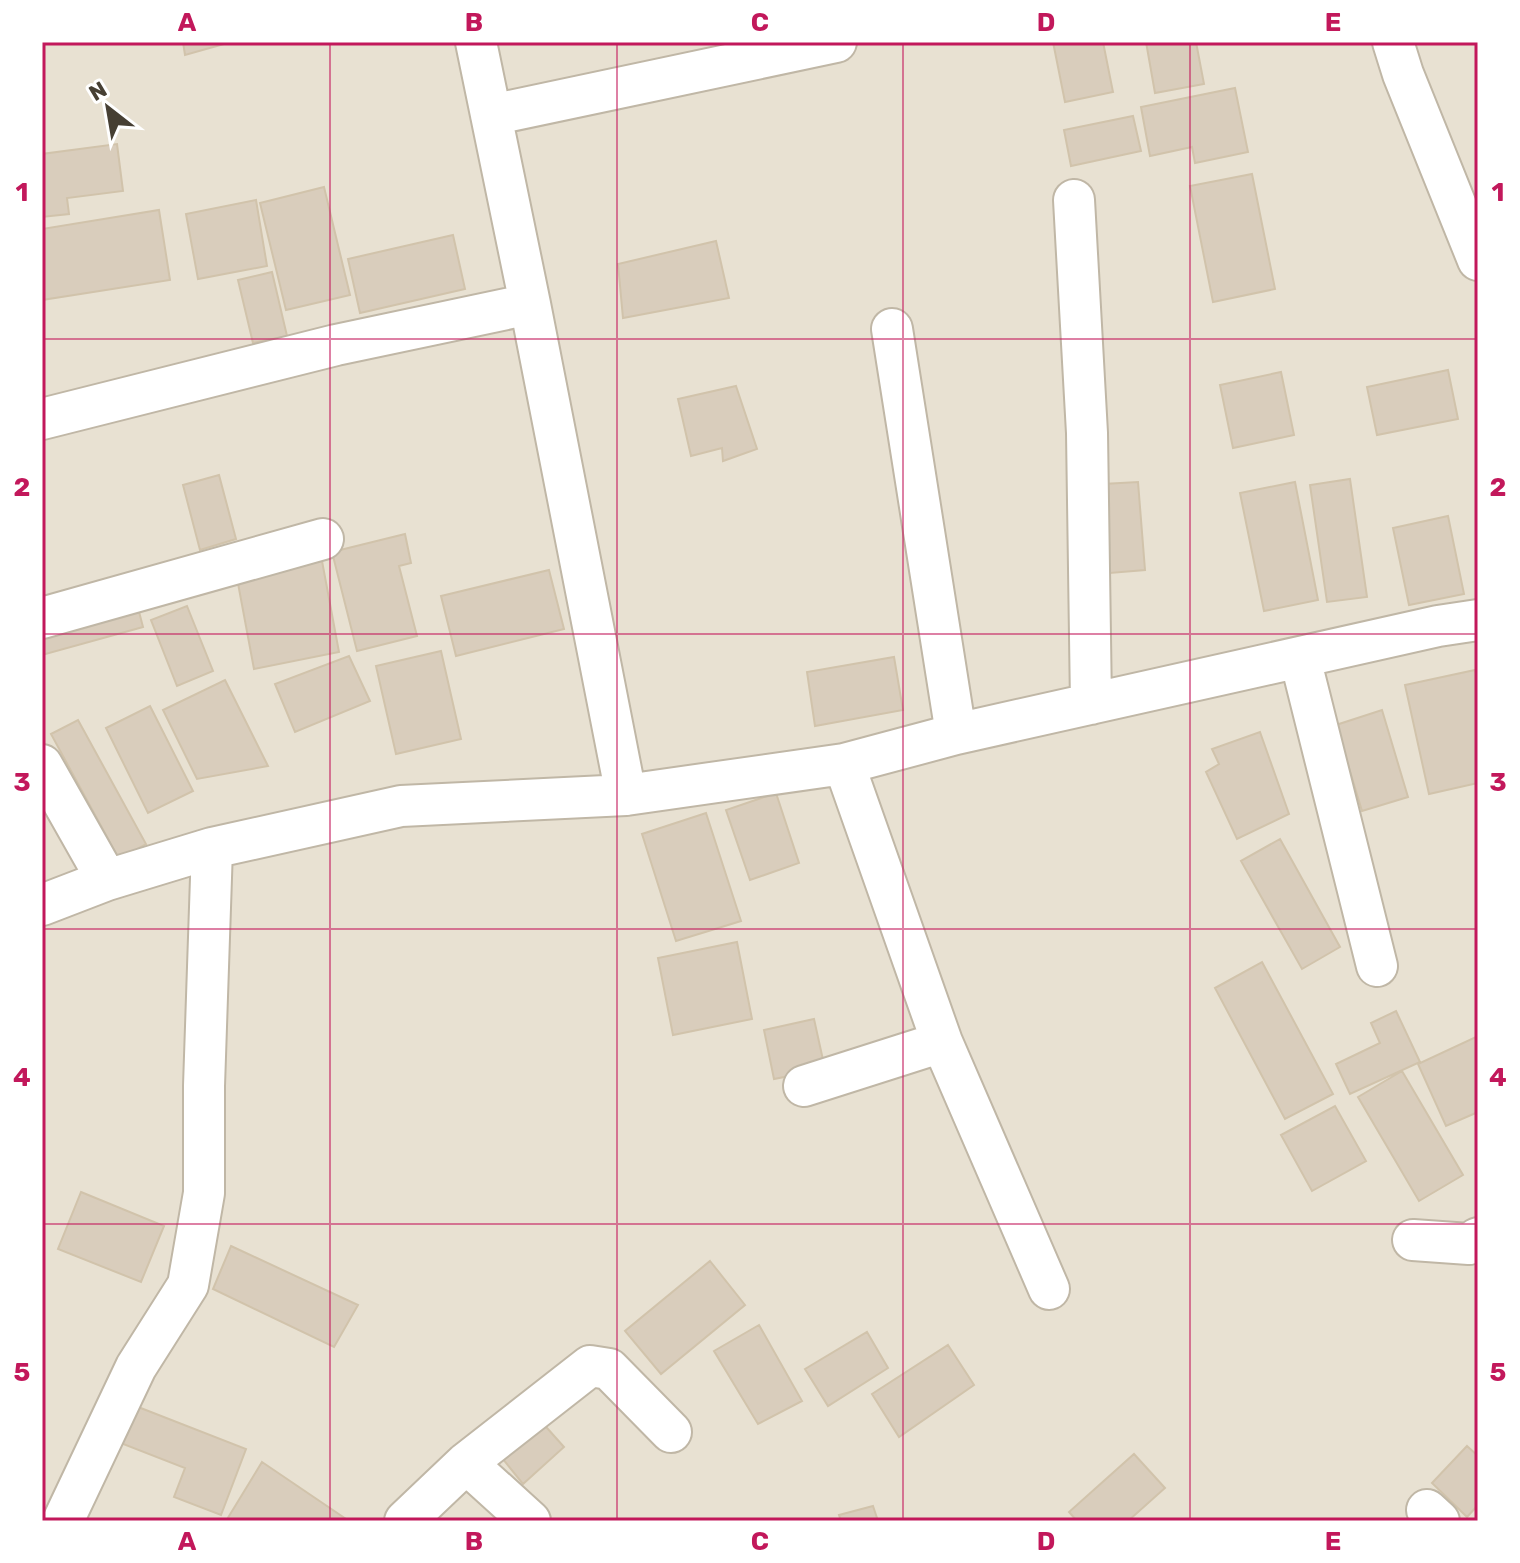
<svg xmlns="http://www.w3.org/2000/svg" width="1520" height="1563" font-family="Rubik,sans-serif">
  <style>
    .residential { fill: #e8e1d2 }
    .building { fill: #d9cdbc; stroke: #d1c3ab; stroke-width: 2 }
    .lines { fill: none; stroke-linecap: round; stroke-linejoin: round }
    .minor-casing { stroke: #c0b7a6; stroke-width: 44 }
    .minor { stroke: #fff; stroke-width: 40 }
    .grid { fill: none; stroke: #c2185b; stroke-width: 2; stroke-opacity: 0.55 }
    .neatline { fill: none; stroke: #c2185b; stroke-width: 3 }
    .grid-label { font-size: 26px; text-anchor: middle; font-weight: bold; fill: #c2185b }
  </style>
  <rect width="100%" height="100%" fill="#f4efe4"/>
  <path class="residential" d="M42,42H1478V1521H42Z"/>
  <path class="building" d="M183,42H231L185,55Z
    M1053,42H1103L1113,92L1065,102Z
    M1146,42H1196L1204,84L1155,93Z
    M1235,88L1248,152L1195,163L1192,147L1150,156L1141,107Z
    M1133,116L1141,151L1071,166L1064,130Z
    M117,144L123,191L67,198L69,214L42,217V154Z
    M1252,174L1275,289L1213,302L1190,186Z
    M324,187L350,295L286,310L260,203Z
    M256,200L267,266L198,279L186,214Z
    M159,210L170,280L42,300V229Z
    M453,235L465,289L360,313L348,259Z
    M716,241L729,298L623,318L618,264Z
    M272,272L287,336L253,343L238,280Z
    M1448,370L1458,419L1377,435L1367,387Z
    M1281,372L1294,435L1233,448L1220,385Z
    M736,386L757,449L723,461L722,448L691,456L678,399Z
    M219,475L236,539L200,550L183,485Z
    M1350,479L1367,597L1327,602L1310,485Z
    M1138,482L1145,570L1110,573L1103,484Z
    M1295,482L1318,600L1264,611L1240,493Z
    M1448,516L1464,594L1409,605L1393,528Z
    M405,534L411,563L399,566L417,636L357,651L332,552Z
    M322,561L339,652L254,669L237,578Z
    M549,570L564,629L456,656L441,596Z
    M137,604L143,627L42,655V630Z
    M187,606L213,671L177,686L151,620Z
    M441,651L461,739L396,754L376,666Z
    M349,656L370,701L295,732L275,684Z
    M894,657L903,710L815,726L807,672Z
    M1475,670L1478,681V783L1429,794L1405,685Z
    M225,680L268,766L197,779L163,710Z
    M150,706L193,791L148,813L106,728Z
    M1382,710L1408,797L1362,811L1336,725Z
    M78,720L146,844L119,859L51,734Z
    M1260,732L1289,814L1237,839L1206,772L1219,764L1212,749Z
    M776,793L799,863L750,880L726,810Z
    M706,813L741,921L676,941L642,834Z
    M1280,839L1340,947L1302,969L1241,861Z
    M737,942L752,1019L673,1035L658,958Z
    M1262,962L1333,1094L1285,1119L1215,988Z
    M1396,1011L1420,1062L1350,1094L1336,1064L1380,1043L1371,1023Z
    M814,1019L825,1069L774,1079L764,1030Z
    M1478,1036V1112L1446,1126L1418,1064Z
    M1402,1071L1463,1175L1419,1201L1358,1097Z
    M1335,1106L1366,1161L1312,1191L1281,1135Z
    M81,1192L164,1226L141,1282L58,1249Z
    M231,1246L358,1305L334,1347L213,1289Z
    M710,1261L745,1305L661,1374L625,1331Z
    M759,1325L802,1401L758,1424L714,1351Z
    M867,1332L888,1368L828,1406L805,1369Z
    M948,1345L974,1385L899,1437L872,1394Z
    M133,1405L246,1449L221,1515L174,1497L185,1468L118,1442Z
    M539,1419L564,1447L523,1484L498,1453Z
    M1467,1446L1478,1456V1505L1467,1517L1432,1483Z
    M1134,1454L1165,1488L1128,1521H1077L1069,1512Z
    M262,1462L349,1521H226Z
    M873,1506L878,1521H841L839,1515Z"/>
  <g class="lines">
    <defs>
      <path id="minor" d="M476,42L530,304L626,795
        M1393,42L1403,74L1478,260
        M491,115L836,42
        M1074,200L1087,433L1091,704
        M892,329L956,734
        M42,419L336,345L530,304
        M42,618L323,539
        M1300,658L1377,966
        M844,764L942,1042L1049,1289
        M42,765L107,880
        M42,905L107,880L212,848L401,806L626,795L844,764L956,734L1438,626L1478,620
        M804,1086L942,1042
        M1413,1240L1469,1244L1478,1238
        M466,1463L530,1521
        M1427,1510L1439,1521
        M63,1521L136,1367L188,1285L204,1193V1086L212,848
        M405,1521L466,1463L590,1366L609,1369L671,1432"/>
    </defs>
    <use href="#minor" class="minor-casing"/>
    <use href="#minor" class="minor"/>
  </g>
  <path class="grid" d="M330,42V1521M617,42V1521M903,42V1521M1190,42V1521M42,339H1478M42,634H1478M42,929H1478M42,1224H1478"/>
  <rect width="1520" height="1563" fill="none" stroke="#ffffff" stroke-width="88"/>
  <g transform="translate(108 108) rotate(329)" stroke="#ffffff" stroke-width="6" paint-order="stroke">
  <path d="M0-6L14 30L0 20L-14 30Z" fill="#463f33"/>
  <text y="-12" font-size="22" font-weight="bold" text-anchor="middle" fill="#463f33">N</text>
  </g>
  <rect x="44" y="44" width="1432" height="1475" class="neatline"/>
  <g class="grid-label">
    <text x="187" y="31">A</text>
    <text x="474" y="31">B</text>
    <text x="760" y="31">C</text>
    <text x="1046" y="31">D</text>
    <text x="1333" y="31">E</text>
    <text x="22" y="201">1</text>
    <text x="1498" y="201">1</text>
    <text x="22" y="496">2</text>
    <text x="1498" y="496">2</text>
    <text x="22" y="791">3</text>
    <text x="1498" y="791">3</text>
    <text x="22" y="1086">4</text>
    <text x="1498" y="1086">4</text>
    <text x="22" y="1381">5</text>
    <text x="1498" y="1381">5</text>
    <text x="187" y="1550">A</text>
    <text x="474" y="1550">B</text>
    <text x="760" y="1550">C</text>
    <text x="1046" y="1550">D</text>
    <text x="1333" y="1550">E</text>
  </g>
</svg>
